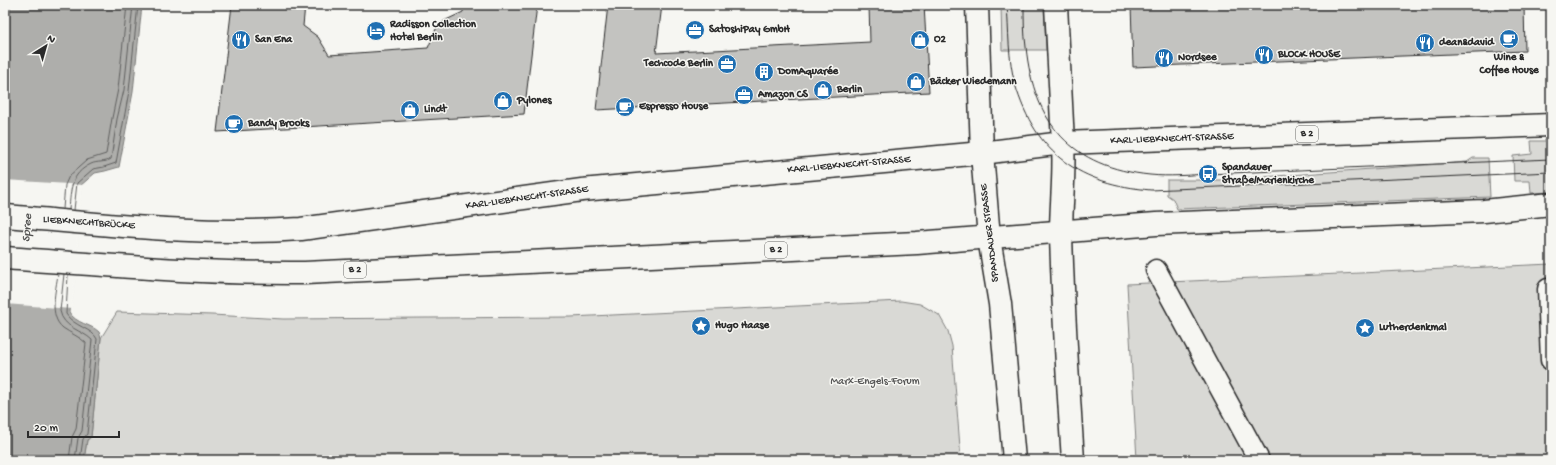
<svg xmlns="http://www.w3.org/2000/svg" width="1556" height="465" font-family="'Gochi Hand',sans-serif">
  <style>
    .green { fill: #d9d9d5; stroke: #828280 }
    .water { fill: #aeaeab; stroke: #7a7a78 }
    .pier { fill: #f6f6f2 }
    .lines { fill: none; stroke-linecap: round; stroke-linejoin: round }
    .shore { stroke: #5f5f5e; stroke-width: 1 }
    .building { fill: #c3c3c0; stroke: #2b2b2b }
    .pedestrian-casing { stroke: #2b2b2b; stroke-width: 23 }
    .tertiary-casing { stroke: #2b2b2b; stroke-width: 25 }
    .secondary-casing { stroke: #2b2b2b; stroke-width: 25 }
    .primary-casing { stroke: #2b2b2b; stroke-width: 25 }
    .pedestrian { stroke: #f6f6f2; stroke-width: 20 }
    .tertiary { stroke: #f6f6f2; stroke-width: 22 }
    .secondary { stroke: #f6f6f2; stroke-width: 22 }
    .primary { stroke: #f6f6f2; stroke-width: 22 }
    .tram { stroke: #2b2b2b; stroke-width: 1 }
    .labels { text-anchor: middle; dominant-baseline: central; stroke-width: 3; stroke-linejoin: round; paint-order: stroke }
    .shield { fill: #f6f6f2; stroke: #686867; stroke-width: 1 }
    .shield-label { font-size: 10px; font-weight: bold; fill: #2b2b2b }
    .poi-label { font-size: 11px; font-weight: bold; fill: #2b2b2b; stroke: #f6f6f2; text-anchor: start }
    .street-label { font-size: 11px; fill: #2b2b2b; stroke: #f6f6f2 }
    .park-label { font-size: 11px; fill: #565656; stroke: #f6f6f2 }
    .water-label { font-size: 12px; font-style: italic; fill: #525251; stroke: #f6f6f2 }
  </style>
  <rect width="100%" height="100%" fill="#f6f6f2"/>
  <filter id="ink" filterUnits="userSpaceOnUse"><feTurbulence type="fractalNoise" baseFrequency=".025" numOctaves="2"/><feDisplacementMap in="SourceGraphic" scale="8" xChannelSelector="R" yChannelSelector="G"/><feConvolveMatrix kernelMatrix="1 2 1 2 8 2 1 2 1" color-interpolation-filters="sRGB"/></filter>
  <g filter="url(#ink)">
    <path class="green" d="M1001,5H1044L1046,50H1002Z
      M1531,141H1551V192L1531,193L1530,181H1514L1513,156L1532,154Z
      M1473,158H1488L1490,197L1177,209L1173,199L1167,195V180H1221L1467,162Z
      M1551,264V460H1137L1127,284Z
      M901,301L920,304L939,315L948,331L952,346L961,460H84L87,440L91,437L101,338L117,312L212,315L283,319L571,317Z"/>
    <path class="water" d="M5,5H142L133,92L119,167L105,171L95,173L80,186L69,312C76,324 91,324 99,332C100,334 100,336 101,338L91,437L87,440L84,460H5Z"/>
    <path class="pier" d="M5,180L84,185L82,187L72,309L5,304Z"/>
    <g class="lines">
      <path class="shore" d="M63,209L65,185L69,176L87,160L106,154L112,118L118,89L127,5
        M69,209C71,190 70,174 91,164C97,161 105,163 111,159L117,119L124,90L133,5
        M74,210L77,183L93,169L104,167L116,163L129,91L138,5
        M58,274C56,290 48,316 63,328C70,333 80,337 86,343L76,429L72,437L69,460
        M64,274L60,311C63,328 82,330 92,340L82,431L78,438L75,460
        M68,275L66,314C73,326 93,329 97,339L87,434L83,439L80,460"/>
    </g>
    <path class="building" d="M232,5H305L303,26L318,37L329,55L428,48L436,29L444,21L463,12L464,5H537L524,114L217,132Z
      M608,5H662L656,53L870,42L869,5H924L929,92L596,110Z
      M1131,5H1524L1525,51L1133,67Z"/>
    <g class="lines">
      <defs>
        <path id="pedestrian" d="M1156,270L1259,460
          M1548,289L1551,360"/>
        <path id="tertiary" d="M977,5L982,153
          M1056,5L1063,143"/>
        <path id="secondary" d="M1063,143C1065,174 1061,204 1061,234C1063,310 1068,385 1073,460
          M982,153L989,238L1000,304L1014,460"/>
        <path id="primary" d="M5,216C103,224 202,236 301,229L582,190L982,153L1063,143L1551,125
          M5,258C105,265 205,274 305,273L917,243L1156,224L1484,211L1551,204"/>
      </defs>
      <use href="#pedestrian" class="pedestrian-casing"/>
      <use href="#tertiary" class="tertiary-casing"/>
      <use href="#secondary" class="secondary-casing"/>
      <use href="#primary" class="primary-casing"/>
      <use href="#pedestrian" class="pedestrian"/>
      <use href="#tertiary" class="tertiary"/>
      <use href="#secondary" class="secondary"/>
      <use href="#primary" class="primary"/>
      <path class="tram" d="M1007,5C1009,31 1008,59 1015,84C1036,155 1080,184 1151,190L1551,172
        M1024,5C1024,19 1024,33 1026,47C1034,124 1072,167 1150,175C1169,177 1189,175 1208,174L1551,159"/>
    </g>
  </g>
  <defs>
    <symbol id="office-disc" viewBox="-11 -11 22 22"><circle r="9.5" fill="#1f6fb2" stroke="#f6f6f2"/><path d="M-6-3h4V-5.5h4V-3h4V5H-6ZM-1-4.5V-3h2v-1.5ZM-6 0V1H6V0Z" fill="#fff"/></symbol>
    <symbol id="hotel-disc" viewBox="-11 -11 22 22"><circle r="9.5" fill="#1f6fb2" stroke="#f6f6f2"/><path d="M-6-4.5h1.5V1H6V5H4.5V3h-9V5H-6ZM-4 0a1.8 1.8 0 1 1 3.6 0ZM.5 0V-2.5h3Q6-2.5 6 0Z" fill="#fff"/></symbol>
    <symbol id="cafe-disc" viewBox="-11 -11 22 22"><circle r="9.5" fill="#1f6fb2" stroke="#f6f6f2"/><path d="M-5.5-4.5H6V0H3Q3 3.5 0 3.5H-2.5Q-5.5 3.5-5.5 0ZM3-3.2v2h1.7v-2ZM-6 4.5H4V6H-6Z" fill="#fff"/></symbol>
    <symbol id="restaurant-disc" viewBox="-11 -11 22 22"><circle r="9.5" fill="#1f6fb2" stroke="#f6f6f2"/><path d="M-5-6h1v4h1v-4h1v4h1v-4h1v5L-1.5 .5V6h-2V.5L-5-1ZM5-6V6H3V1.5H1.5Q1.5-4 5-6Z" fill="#fff"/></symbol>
    <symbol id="shop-disc" viewBox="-11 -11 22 22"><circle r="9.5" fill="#1f6fb2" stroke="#f6f6f2"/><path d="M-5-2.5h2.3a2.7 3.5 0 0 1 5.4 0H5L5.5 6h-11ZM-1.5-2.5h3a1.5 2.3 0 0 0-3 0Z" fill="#fff"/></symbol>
    <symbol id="building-disc" viewBox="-11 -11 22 22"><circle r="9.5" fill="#1f6fb2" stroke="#f6f6f2"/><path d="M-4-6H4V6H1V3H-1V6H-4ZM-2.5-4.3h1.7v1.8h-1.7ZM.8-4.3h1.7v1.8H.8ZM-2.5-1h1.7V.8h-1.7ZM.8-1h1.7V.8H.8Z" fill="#fff"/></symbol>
    <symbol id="bus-disc" viewBox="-11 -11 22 22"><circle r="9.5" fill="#1f6fb2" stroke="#f6f6f2"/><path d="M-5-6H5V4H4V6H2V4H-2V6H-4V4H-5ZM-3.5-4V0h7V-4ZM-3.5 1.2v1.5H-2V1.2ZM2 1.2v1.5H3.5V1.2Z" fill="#fff"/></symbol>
    <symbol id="sight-disc" viewBox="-11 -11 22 22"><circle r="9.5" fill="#1f6fb2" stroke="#f6f6f2"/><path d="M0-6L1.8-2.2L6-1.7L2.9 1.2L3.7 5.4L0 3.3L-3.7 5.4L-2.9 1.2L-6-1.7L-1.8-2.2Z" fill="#fff"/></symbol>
  </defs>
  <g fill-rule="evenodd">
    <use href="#office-disc" x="684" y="19" width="22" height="22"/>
    <use href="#hotel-disc" x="365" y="20" width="22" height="22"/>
    <use href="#cafe-disc" x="1498" y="28" width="22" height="22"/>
    <use href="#restaurant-disc" x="230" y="29" width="22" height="22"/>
    <use href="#shop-disc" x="909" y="29" width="22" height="22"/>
    <use href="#restaurant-disc" x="1414" y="32" width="22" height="22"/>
    <use href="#restaurant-disc" x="1253" y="44" width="22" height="22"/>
    <use href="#restaurant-disc" x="1153" y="47" width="22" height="22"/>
    <use href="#office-disc" x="716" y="53" width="22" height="22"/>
    <use href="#building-disc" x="753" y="61" width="22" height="22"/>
    <use href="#shop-disc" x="905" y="71" width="22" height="22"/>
    <use href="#shop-disc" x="812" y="79" width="22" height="22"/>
    <use href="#office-disc" x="733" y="84" width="22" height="22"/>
    <use href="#shop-disc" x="492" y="90" width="22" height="22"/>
    <use href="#cafe-disc" x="614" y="96" width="22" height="22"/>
    <use href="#shop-disc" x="399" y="99" width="22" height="22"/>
    <use href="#cafe-disc" x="223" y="113" width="22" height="22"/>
    <use href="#bus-disc" x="1197" y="163" width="22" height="22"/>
    <use href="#sight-disc" x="690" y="315" width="22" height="22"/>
    <use href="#sight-disc" x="1354" y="317" width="22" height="22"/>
  </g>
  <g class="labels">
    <g class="shield">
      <rect x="1296" y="126" width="22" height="16" rx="3"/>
      <rect x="765" y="242" width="22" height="16" rx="3"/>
      <rect x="344" y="262" width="22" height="16" rx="3"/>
    </g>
    <g class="shield-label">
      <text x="1307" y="134">B 2</text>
      <text x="776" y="250">B 2</text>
      <text x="355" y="270">B 2</text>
    </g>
    <g class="poi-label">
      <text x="390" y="25">Radisson Collection<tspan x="390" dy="13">Hotel Berlin</tspan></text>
      <text x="709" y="30">SatoshiPay GmbH</text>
      <text x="255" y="40">San Ena</text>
      <text x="934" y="40">O2</text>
      <text x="1439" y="43">dean&amp;david</text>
      <text x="1278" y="55">BLOCK HOUSE</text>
      <text x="1178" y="58">Nordsee</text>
      <text x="1509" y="58" text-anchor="middle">Wine &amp;<tspan x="1509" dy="13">Coffee House</tspan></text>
      <text x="713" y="64" text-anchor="end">Techcode Berlin</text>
      <text x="778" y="72">DomAquarée</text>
      <text x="930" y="82">Bäcker Wiedemann</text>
      <text x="837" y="90">Berlin</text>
      <text x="758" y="95">Amazon CS</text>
      <text x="517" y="101">Pylones</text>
      <text x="639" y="107">Espresso House</text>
      <text x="424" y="110">Lindt</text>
      <text x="248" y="124">Bandy Brooks</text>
      <text x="1222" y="168">Spandauer<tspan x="1222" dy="13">Straße/Marienkirche</tspan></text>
      <text x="715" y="326">Hugo Haase</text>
      <text x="1379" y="328">Lutherdenkmal</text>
    </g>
    <g class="street-label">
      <text transform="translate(1172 139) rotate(-2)">KARL-LIEBKNECHT-STRASSE</text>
      <text transform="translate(849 165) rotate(-5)">KARL-LIEBKNECHT-STRASSE</text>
      <text transform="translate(527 198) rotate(-8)">KARL-LIEBKNECHT-STRASSE</text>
      <text transform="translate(89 223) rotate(4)">LIEBKNECHTBRÜCKE</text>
      <text transform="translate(990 233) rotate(-97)">SPANDAUER STRASSE</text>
    </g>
    <g class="park-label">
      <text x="875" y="382">Marx-Engels-Forum</text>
    </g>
    <g class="water-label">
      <text transform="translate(28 228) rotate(-86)">Spree</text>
    </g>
  </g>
  <rect width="1556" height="465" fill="none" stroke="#f6f6f2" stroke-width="20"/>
  <rect x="10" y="10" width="1536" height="445" fill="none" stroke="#2b2b2b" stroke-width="1.5" filter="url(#ink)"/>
  <g transform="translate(46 46) rotate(37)" stroke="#f6f6f2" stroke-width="3" paint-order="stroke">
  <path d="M0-3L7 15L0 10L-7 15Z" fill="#2b2b2b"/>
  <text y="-6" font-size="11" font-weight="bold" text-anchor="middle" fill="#2b2b2b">N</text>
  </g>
  <path d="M28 431v6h91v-6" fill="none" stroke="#2b2b2b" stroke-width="2"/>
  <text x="34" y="431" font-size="12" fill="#2b2b2b" stroke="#f6f6f2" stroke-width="3" paint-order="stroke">20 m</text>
</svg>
